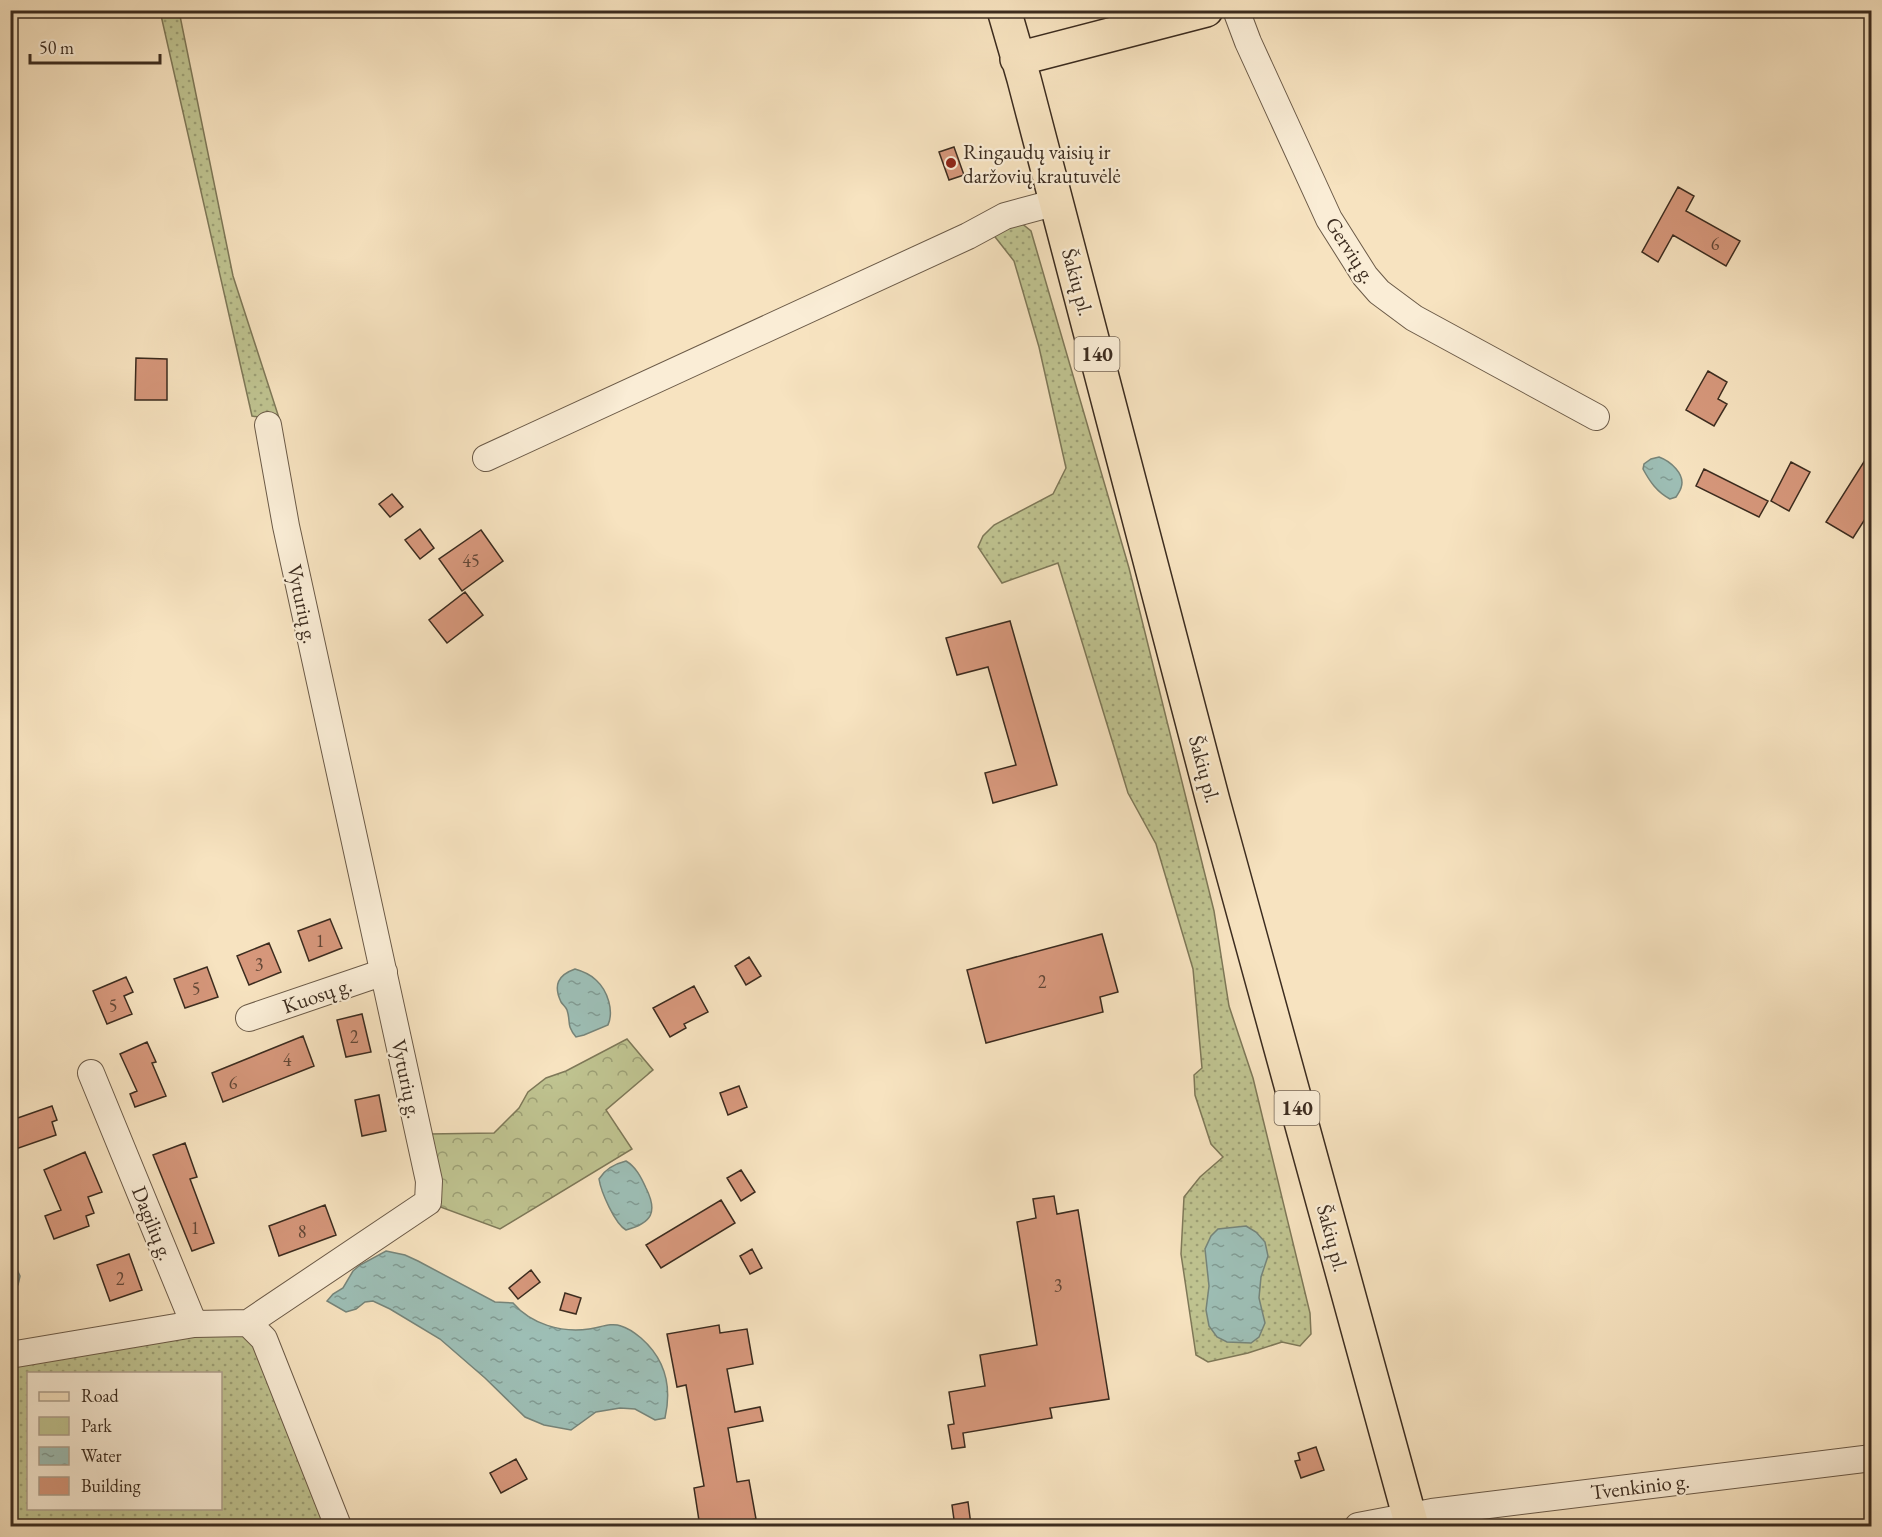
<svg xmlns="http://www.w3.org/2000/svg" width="1882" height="1537" font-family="'EB Garamond',serif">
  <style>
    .green { fill: url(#green-dots); stroke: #7e7858; stroke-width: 1.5; fill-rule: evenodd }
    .forest { fill: url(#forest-crowns); stroke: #7e7858; stroke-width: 1.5 }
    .water { fill: url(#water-ripples); stroke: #768479; stroke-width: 1.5 }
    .building { fill: #d6977b; stroke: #3c2c1f; stroke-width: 1.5 }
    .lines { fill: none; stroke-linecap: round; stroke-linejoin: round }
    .minor-casing { stroke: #6b5a47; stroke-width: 28 }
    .major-casing { stroke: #3c2c1f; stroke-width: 36 }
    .minor { stroke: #faedd6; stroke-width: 26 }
    .major { stroke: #f7e3c0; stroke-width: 33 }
    .poi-dot { fill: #8f2418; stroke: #faedd6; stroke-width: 2 }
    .labels { text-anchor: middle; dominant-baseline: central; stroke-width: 4.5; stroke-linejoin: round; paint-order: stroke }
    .number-label { font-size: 18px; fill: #624736 }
    .shield { fill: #faedd6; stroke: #756656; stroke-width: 1.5 }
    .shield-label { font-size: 20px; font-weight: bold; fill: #3c2c1f }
    .poi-label { font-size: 21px; fill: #3c2c1f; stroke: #faedd6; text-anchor: start }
    .street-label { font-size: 21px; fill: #3c2c1f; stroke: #faedd6 }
  </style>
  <defs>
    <pattern id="green-dots" width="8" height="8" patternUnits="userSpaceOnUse" patternTransform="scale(1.5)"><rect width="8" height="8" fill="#bfc390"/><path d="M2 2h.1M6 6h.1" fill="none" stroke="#9c9f75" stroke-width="1.8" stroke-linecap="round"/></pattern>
    <pattern id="forest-crowns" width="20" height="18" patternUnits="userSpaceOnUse" patternTransform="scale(1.5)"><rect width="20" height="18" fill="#bfc390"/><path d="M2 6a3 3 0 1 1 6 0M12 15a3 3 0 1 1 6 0" fill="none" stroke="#9c9f75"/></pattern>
    <pattern id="water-ripples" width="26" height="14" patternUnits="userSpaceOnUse" patternTransform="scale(1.5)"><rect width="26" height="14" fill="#9dbeb5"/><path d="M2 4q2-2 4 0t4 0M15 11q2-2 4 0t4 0" fill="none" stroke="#819b93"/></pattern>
  </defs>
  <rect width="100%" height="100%" fill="#f7e3c0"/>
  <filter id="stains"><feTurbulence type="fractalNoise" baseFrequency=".00333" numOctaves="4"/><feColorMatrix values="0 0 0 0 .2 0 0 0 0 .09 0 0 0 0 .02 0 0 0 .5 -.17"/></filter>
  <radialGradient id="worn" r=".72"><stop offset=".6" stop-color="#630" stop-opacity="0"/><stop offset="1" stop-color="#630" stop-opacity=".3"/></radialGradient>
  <path class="green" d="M160,11H179L233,276L280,421L252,416Z
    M1020,222L1031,231L1129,568L1214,911L1229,1006L1253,1078L1310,1313L1311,1334L1300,1346L1282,1342L1248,1353L1208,1362L1196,1355L1181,1254L1184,1197L1200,1177L1223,1157L1211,1144L1195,1095L1194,1075L1202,1068L1193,969L1156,844L1128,793L1058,563L1002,583L978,547L983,536L994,525L1053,494L1066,468L1039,347L1014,261L992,233Z
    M263,1325L349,1526H11V1365ZM28,1374H220V1508H28Z"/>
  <path class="forest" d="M627,1039L653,1070L606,1110L632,1149L500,1229L435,1205L429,1134L494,1133L519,1108L528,1092L546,1078L566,1071Z"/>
  <path class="water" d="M1659,457C1670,461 1686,474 1681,488C1680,491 1678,494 1676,497L1670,499C1657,492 1650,482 1643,469L1644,464L1651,459Z
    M575,969C582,971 591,975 596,980C608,991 614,1011 608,1025L584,1035L576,1037C566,1025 571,1022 567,1010C566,1007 563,1005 561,1002C553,985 558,975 575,969Z
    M626,1161C636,1167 641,1177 646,1188C658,1212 652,1223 626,1230C615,1224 601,1192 599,1179C605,1169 614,1164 626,1161Z
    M1246,1226L1256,1232L1265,1242L1268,1256L1261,1277L1259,1298L1265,1323L1259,1337L1251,1343L1227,1342L1217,1337L1209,1326L1206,1310L1209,1286L1205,1249L1211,1236L1218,1229Z
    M386,1251L405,1255L418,1261L495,1302L513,1303C531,1324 561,1333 589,1329C599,1328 611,1322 621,1326C628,1328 635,1333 641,1338C665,1359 672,1387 665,1418L655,1420L635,1409L620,1408L596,1412L571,1430L544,1425L525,1417L485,1378L440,1339L390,1309L373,1301L365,1302L356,1309L346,1312L327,1301L333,1294L343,1288L353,1271L360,1265Z
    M10,1254L20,1276L18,1285L11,1288Z"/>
  <path class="building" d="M954,147L964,175L949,180L939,152Z
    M1678,187L1694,196L1686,211L1740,241L1726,266L1673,235L1658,262L1642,252Z
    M136,358L167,359V400H135Z
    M1708,371L1727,382L1718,399L1727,404L1714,426L1686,410Z
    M1872,449V508L1853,538L1826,522Z
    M1791,462L1810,472L1789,511L1771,501Z
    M1704,469L1768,501L1759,517L1696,486Z
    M392,494L403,507L390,517L379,504Z
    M420,529L434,548L420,559L405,540Z
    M481,530L503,561L462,591L439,559Z
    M465,592L483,615L447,643L429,620Z
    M1010,621L1057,785L993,803L985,773L1016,765L988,667L957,675L946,638Z
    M330,919L342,948L309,961L298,931Z
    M1102,934L1118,992L1100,997L1103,1012L986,1043L967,970Z
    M269,943L281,972L249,985L237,956Z
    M749,957L761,976L746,985L735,966Z
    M207,967L218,997L185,1008L174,979Z
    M126,977L133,992L124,996L132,1014L107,1024L93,991Z
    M694,986L708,1012L684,1024L686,1028L670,1037L653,1008Z
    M362,1014L371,1052L346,1057L337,1020Z
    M303,1036L314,1066L223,1102L212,1073Z
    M147,1042L156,1062L152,1063L166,1096L135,1107L130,1094L137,1091L120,1054Z
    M739,1086L747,1107L728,1115L720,1093Z
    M379,1095L386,1131L362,1136L355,1100Z
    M52,1106L57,1120L52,1122L56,1135L10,1151V1130L15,1129L12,1120Z
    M185,1143L197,1177L190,1179L214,1243L192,1251L153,1155Z
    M85,1152L102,1192L88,1197L94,1213L86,1216L89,1226L54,1239L45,1216L61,1210L44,1170Z
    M741,1170L755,1192L741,1201L727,1178Z
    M1054,1196L1057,1214L1078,1210L1109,1399L1050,1408L1052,1418L963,1433L965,1447L952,1449L948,1425L954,1424L949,1392L985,1386L980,1355L1037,1345L1017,1222L1036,1218L1033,1199Z
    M721,1200L735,1223L661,1268L646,1245Z
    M325,1205L336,1235L279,1256L269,1226Z
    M752,1249L762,1268L750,1274L740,1256Z
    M129,1254L142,1290L110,1301L97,1265Z
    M531,1270L540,1282L518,1299L509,1288Z
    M565,1293L581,1298L576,1314L560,1310Z
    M719,1325L720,1333L747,1329L753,1364L727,1369L735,1412L760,1407L763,1421L728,1428L737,1482L749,1480L756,1519L745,1521L746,1527H700L694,1488L704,1486L686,1385L677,1387L667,1334Z
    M1316,1447L1324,1470L1301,1478L1295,1461L1300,1460L1298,1453Z
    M516,1459L527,1479L501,1493L490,1473Z
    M968,1502L971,1525L955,1527L952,1505Z"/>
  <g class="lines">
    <defs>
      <path id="minor" d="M1236,10L1248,42L1329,219L1365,276L1379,292L1414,318L1596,417
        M486,458L968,236L1005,216L1057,202
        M249,1018L384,972
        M91,1073L194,1324L248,1323
        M248,1323L428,1202L429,1181L286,526L268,425
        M248,1323L264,1339L338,1526
        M10,1355L194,1324
        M1358,1526L1432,1512L1872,1458"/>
      <path id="major" d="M1004,10L1024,79L1213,801L1412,1526
        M1017,59L1206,10"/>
    </defs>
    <use href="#minor" class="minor-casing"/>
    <use href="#major" class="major-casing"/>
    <use href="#minor" class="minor"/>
    <use href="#major" class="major"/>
  </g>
  <circle class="poi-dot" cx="951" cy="163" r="6"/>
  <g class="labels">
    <g class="number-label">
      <text x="1715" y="243">6</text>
      <text x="471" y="560">45</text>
      <text x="320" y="940">1</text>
      <text x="259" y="964">3</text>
      <text x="1042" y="981">2</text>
      <text x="196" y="988">5</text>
      <text x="113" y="1005">5</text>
      <text x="354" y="1036">2</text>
      <text x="287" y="1059">4</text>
      <text x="233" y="1082">6</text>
      <text x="195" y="1227">1</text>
      <text x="302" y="1231">8</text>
      <text x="120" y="1278">2</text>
      <text x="1058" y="1285">3</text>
    </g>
    <g class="shield">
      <rect x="1074.5" y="337" width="45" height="34" rx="4.5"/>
      <rect x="1274.5" y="1091" width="45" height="34" rx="4.5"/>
    </g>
    <g class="shield-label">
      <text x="1097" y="354">140</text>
      <text x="1297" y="1108">140</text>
    </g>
    <g class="poi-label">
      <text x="963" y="151">Ringaudų vaisių ir<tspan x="963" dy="24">daržovių krautuvėlė</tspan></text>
    </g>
    <g class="street-label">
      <text transform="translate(1351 250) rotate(57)">Gervių g.</text>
      <text transform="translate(1078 282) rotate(75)">Šakių pl.</text>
      <text transform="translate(303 604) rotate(78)">Vyturių g.</text>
      <text transform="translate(1205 769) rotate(75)">Šakių pl.</text>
      <text transform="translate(317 995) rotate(-19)">Kuosų g.</text>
      <text transform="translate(407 1079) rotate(78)">Vyturių g.</text>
      <text transform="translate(153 1223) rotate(68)">Dagilių g.</text>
      <text transform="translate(1333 1238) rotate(75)">Šakių pl.</text>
      <text transform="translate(1640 1486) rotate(-7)">Tvenkinio g.</text>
    </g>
  </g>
  <rect width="1882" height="1537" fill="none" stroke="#f7e3c0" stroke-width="36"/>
  <rect x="12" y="12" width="1858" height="1513" fill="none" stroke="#3c2c1f" stroke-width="3"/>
  <rect x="18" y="18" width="1846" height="1501" fill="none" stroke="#3c2c1f" stroke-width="1.5"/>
  <rect x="27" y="1372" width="195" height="138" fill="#faedd6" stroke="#aea08d" stroke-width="1.5"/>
  <rect x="39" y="1392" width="30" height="9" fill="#f7e3c0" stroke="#aea08d" stroke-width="1.5"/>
  <text x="81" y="1402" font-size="18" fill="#3c2c1f">Road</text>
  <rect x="39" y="1417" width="30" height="18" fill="#bfc390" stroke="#aea08d" stroke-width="1.5"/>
  <text x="81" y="1432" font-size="18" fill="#3c2c1f">Park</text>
  <rect x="39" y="1447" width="30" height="18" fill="url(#water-ripples)" stroke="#aea08d" stroke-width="1.5"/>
  <text x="81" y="1462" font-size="18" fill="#3c2c1f">Water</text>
  <rect x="39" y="1477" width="30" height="18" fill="#d6977b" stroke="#aea08d" stroke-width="1.5"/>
  <text x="81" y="1492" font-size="18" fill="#3c2c1f">Building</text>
  <path d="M30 54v9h130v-9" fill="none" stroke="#3c2c1f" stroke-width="3"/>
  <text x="39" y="54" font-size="18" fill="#3c2c1f" stroke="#faedd6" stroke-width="4.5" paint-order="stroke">50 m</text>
  <rect width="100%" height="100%" filter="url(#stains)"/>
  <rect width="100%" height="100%" fill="url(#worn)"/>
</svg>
